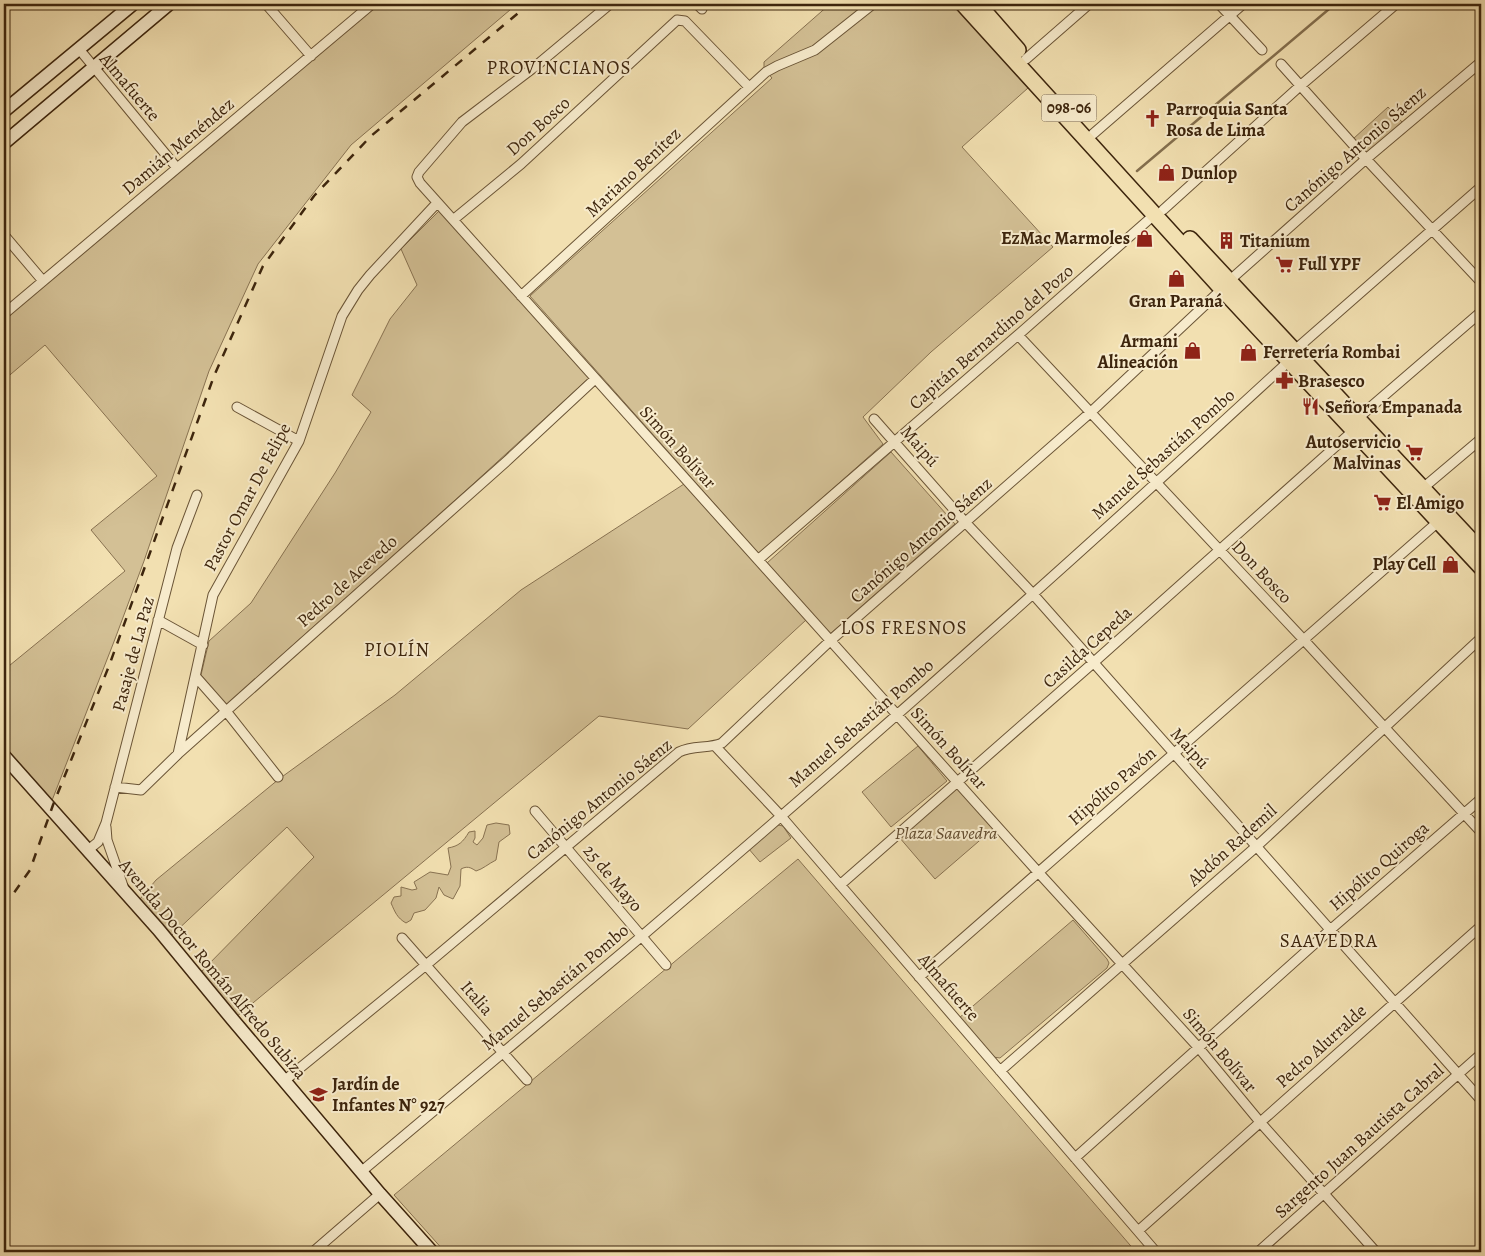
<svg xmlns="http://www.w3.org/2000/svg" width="1485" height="1256" font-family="Alegreya,serif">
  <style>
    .green { fill: #d3c095; stroke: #887251 }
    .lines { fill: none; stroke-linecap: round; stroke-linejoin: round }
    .stream { stroke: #846f4e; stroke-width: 2.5 }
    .minor-casing { stroke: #6a5436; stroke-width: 11 }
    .secondary-casing { stroke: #3d250d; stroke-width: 15 }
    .primary-casing { stroke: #3d250d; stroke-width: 18 }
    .minor { stroke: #f7ebcc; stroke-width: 9 }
    .secondary { stroke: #f7ebcc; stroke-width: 12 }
    .primary { stroke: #f2e0b1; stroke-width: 15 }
    .rail { stroke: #3d250d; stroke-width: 2.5; stroke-dasharray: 9 9; stroke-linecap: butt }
    .labels { text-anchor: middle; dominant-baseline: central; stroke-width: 4; stroke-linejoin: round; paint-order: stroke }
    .shield { fill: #f7ebcc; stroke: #756046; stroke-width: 1 }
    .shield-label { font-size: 16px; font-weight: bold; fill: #3d250d }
    .street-label { font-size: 18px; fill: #3d250d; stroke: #f7ebcc }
    .poi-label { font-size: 18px; font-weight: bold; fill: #3d250d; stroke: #f7ebcc; text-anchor: start }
    .park-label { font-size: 18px; font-style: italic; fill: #624c2f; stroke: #f7ebcc }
    .neighbourhood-label { font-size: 19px; letter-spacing: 1px; fill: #3d250d; stroke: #f7ebcc }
  </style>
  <rect width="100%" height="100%" fill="#f2e0b1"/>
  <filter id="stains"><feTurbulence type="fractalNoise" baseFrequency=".004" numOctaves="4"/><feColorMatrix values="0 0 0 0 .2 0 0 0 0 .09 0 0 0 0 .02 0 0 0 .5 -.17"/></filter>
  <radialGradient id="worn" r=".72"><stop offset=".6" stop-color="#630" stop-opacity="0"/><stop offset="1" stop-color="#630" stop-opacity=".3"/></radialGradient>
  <path class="green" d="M377,4H517L351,145L258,264L209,371L144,561L115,639L51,803L4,751V670L125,571L91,530L157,476L45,345L4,380V319Z
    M830,4H954L959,9L1028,88L962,147L1053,247L931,352L863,417L883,444L759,554L530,296L772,78L764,69V62Z
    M1388,107L1403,123L1367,155L1353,139Z
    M440,210L589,378L473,484L226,705L201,675L209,641L251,603L335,473L371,412L352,395L390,319L417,285L401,249Z
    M891,452L955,524L830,634L767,563Z
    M684,484L806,620L688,729L599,716L236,1017L201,972L314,857L287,827L172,935L140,899L156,880L279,779L395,695L521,590Z
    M918,746L947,781L891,827L862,792Z
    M957,787L993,829L935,879L899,837Z
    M496,823L509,825L510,834L499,842L496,860C488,864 483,869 476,871C470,867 467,866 461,869L460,886L453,899L444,895L439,887L436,898L425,910L414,913L411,920L406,923C397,918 395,912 391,903L394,897L401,896V887L412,890L417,889L414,882L430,872L448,875L451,867L448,848C459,846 463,842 469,832L475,831V838L473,842L477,845L483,838L487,825Z
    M778,825L783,826L791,838L760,862L748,848L773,826Z
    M798,859L1136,1252H445L394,1195Z
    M1073,920L1107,959L1109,963L1107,968L1000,1058L993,1057L959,1018Z"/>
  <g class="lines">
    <path class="stream" d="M1137,171L1335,4"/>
    <defs>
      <path id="minor" d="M266,4L311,56
        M610,4L537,65L462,122L419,172L417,177L420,183L1038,872L1198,1047L1260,1122L1376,1252
        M697,4L702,9
        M1219,4L1262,50
        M79,49L177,168
        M1026,59L1089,4
        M1281,64L1366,159L1481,282
        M1093,134L1243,4
        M1163,210L1300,86L1396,4
        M453,220L521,164L677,20L685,21L749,87
        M4,235L43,281
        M1229,281L1366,159L1481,62
        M521,296L766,72L777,66L815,50L873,4
        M4,314L372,4
        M1018,335L1303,639L1481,832
        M237,407L299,441
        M1358,418L1481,312
        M874,419L965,522L1032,593L1481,1100
        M1423,488L1481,439
        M758,560L1018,335L1154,215
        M158,620L203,645
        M196,677L226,711L278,777
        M715,746L780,815L1156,1252
        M178,754L213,595L299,441L342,316L358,290L370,275L437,203
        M115,787L141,790L178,754L509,459L595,379
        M535,811L666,965
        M106,827L107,840L123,886
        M88,850L98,842L106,823L177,548L197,495
        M840,885L1093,663L1354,430
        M402,938L527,1080
        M919,977L1439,521
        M1000,1071L1257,846L1481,638
        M284,1081L426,965L679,752C693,745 709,749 722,743L831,640L1091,412L1222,289
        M1075,1158L1330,930L1481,799
        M362,1171C455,1092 549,1015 642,936C861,749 1077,557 1289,361L1295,350L1481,187
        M1138,1231L1481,926
        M313,1252L380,1194
        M1258,1252L1481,1054"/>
      <path id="secondary" d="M4,111L133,4
        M4,143L169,4
        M4,756L158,929L233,1020L380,1194L432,1252"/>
      <path id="primary" d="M963,4L1222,289L1481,567
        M978,4L1018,50
        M1190,239L1481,551"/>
    </defs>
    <use href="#minor" class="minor-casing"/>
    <use href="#secondary" class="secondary-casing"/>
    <use href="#primary" class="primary-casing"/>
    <use href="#minor" class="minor"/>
    <use href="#secondary" class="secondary"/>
    <use href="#primary" class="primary"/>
    <path class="rail" d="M4,907L30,870L53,805L109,666L214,376L263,266L314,196L371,136L529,4"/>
  </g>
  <defs>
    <symbol id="church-bare" viewBox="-9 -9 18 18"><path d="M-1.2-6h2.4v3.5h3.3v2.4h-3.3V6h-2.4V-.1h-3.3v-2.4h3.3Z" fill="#8f2418" stroke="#f7ebcc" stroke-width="2.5" paint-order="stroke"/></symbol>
    <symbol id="shop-bare" viewBox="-9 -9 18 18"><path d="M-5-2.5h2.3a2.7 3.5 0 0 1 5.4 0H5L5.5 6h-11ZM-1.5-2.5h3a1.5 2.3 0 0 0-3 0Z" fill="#8f2418" stroke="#f7ebcc" stroke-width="2.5" paint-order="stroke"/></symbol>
    <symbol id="building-bare" viewBox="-9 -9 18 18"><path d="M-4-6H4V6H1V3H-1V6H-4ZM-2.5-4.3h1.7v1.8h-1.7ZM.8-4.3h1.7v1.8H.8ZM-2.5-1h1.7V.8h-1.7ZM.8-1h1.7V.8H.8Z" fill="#8f2418" stroke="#f7ebcc" stroke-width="2.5" paint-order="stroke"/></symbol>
    <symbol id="supermarket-bare" viewBox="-9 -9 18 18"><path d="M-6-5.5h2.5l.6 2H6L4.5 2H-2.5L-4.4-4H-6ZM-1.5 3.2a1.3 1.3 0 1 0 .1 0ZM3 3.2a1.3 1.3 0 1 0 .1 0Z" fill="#8f2418" stroke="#f7ebcc" stroke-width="2.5" paint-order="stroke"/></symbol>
    <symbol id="pharmacy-bare" viewBox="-9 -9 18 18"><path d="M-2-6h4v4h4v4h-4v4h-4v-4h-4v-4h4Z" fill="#8f2418" stroke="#f7ebcc" stroke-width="2.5" paint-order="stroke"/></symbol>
    <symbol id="restaurant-bare" viewBox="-9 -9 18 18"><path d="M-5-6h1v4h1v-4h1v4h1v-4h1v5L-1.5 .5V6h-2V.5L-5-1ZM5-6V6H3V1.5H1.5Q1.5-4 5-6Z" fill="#8f2418" stroke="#f7ebcc" stroke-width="2.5" paint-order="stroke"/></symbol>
    <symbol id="school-bare" viewBox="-9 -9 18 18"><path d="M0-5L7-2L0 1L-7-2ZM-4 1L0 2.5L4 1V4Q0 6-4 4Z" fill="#8f2418" stroke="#f7ebcc" stroke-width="2.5" paint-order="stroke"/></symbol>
  </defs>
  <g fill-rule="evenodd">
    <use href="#church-bare" x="1140" y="106" width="25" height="25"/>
    <use href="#shop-bare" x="1154" y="160" width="25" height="25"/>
    <use href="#shop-bare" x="1132" y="226" width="25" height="25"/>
    <use href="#building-bare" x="1214" y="228" width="25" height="25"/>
    <use href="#supermarket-bare" x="1272" y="252" width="25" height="25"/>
    <use href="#shop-bare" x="1164" y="266" width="25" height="25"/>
    <use href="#shop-bare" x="1180" y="338" width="25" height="25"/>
    <use href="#shop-bare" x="1236" y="340" width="25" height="25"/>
    <use href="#pharmacy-bare" x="1272" y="368" width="25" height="25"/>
    <use href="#restaurant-bare" x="1298" y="394" width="25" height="25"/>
    <use href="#supermarket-bare" x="1402" y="440" width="25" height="25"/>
    <use href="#supermarket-bare" x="1370" y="490" width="25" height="25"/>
    <use href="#shop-bare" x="1438" y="552" width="25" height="25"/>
    <use href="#school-bare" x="306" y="1082" width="25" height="25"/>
  </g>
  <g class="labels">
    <rect class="shield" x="1041.5" y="94.5" width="55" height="27" rx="4"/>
    <g class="shield-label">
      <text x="1069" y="108">098-06</text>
    </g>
    <g class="street-label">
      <text transform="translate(130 87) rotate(50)">Almafuerte</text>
      <text transform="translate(538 126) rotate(-42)">Don Bosco</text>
      <text transform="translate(178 146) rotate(-40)">Damián Menéndez</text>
      <text transform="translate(1355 149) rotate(-41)">Canónigo Antonio Sáenz</text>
      <text transform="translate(633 172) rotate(-43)">Mariano Benítez</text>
      <text transform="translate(991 337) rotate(-41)">Capitán Bernardino del Pozo</text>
      <text transform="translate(920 446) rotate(49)">Maipú</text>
      <text transform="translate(678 447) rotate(48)">Simón Bolívar</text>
      <text transform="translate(1163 454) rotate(-42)">Manuel Sebastián Pombo</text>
      <text transform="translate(247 497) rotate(-62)">Pastor Omar De Felipe</text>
      <text transform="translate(921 540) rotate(-41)">Canónigo Antonio Sáenz</text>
      <text transform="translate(1262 572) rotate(47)">Don Bosco</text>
      <text transform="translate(347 581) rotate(-42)">Pedro de Acevedo</text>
      <text transform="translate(1087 647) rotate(-42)">Casilda Cepeda</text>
      <text transform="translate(133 654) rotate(-75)">Pasaje de La Paz</text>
      <text transform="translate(861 723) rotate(-41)">Manuel Sebastián Pombo</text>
      <text transform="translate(949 748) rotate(48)">Simón Bolívar</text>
      <text transform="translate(1190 748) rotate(48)">Maipú</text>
      <text transform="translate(1112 786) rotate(-41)">Hipólito Pavón</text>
      <text transform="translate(599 799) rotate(-39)">Canónigo Antonio Sáenz</text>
      <text transform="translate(1232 845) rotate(-42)">Abdón Rademil</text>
      <text transform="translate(1379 866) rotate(-41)">Hipólito Quiroga</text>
      <text transform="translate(613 878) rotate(50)">25 de Mayo</text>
      <text transform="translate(213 969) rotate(50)">Avenida Doctor Román Alfredo Subiza</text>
      <text transform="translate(555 987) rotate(-40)">Manuel Sebastián Pombo</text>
      <text transform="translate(949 987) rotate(49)">Almafuerte</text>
      <text transform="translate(477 998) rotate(49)">Italia</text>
      <text transform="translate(1321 1046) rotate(-42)">Pedro Alurralde</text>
      <text transform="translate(1220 1050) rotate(50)">Simón Bolívar</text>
      <text transform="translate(1359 1141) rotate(-42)">Sargento Juan Bautista Cabral</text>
    </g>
    <g class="poi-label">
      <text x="1166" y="109">Parroquia Santa<tspan x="1166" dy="21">Rosa de Lima</tspan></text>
      <text x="1181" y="173">Dunlop</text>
      <text x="1130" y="238" text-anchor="end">EzMac Marmoles</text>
      <text x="1240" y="241">Titanium</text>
      <text x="1298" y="264">Full YPF</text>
      <text x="1176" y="301" text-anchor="middle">Gran Paraná</text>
      <text x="1178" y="341" text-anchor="end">Armani<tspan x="1178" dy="21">Alineación</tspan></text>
      <text x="1263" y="352">Ferretería Rombai</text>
      <text x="1298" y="381">Brasesco</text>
      <text x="1325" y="407">Señora Empanada</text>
      <text x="1401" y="442" text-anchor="end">Autoservicio<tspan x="1401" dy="21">Malvinas</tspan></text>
      <text x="1396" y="503">El Amigo</text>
      <text x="1436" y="564" text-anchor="end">Play Cell</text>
      <text x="332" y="1084">Jardín de<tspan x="332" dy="21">Infantes N° 927</tspan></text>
    </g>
    <g class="park-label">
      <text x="946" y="833">Plaza Saavedra</text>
    </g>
    <g class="neighbourhood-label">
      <text x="559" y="68">PROVINCIANOS</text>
      <text x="904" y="628">LOS FRESNOS</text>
      <text x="397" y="650">PIOLÍN</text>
      <text x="1329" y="941">SAAVEDRA</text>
    </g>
  </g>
  <rect width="1485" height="1256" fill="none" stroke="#f2e0b1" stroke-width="20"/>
  <rect x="5" y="5" width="1475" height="1246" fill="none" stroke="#3d250d" stroke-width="2.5"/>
  <rect x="10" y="10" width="1465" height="1236" fill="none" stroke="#3d250d"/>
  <rect width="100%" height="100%" filter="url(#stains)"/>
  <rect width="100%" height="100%" fill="url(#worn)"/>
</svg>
